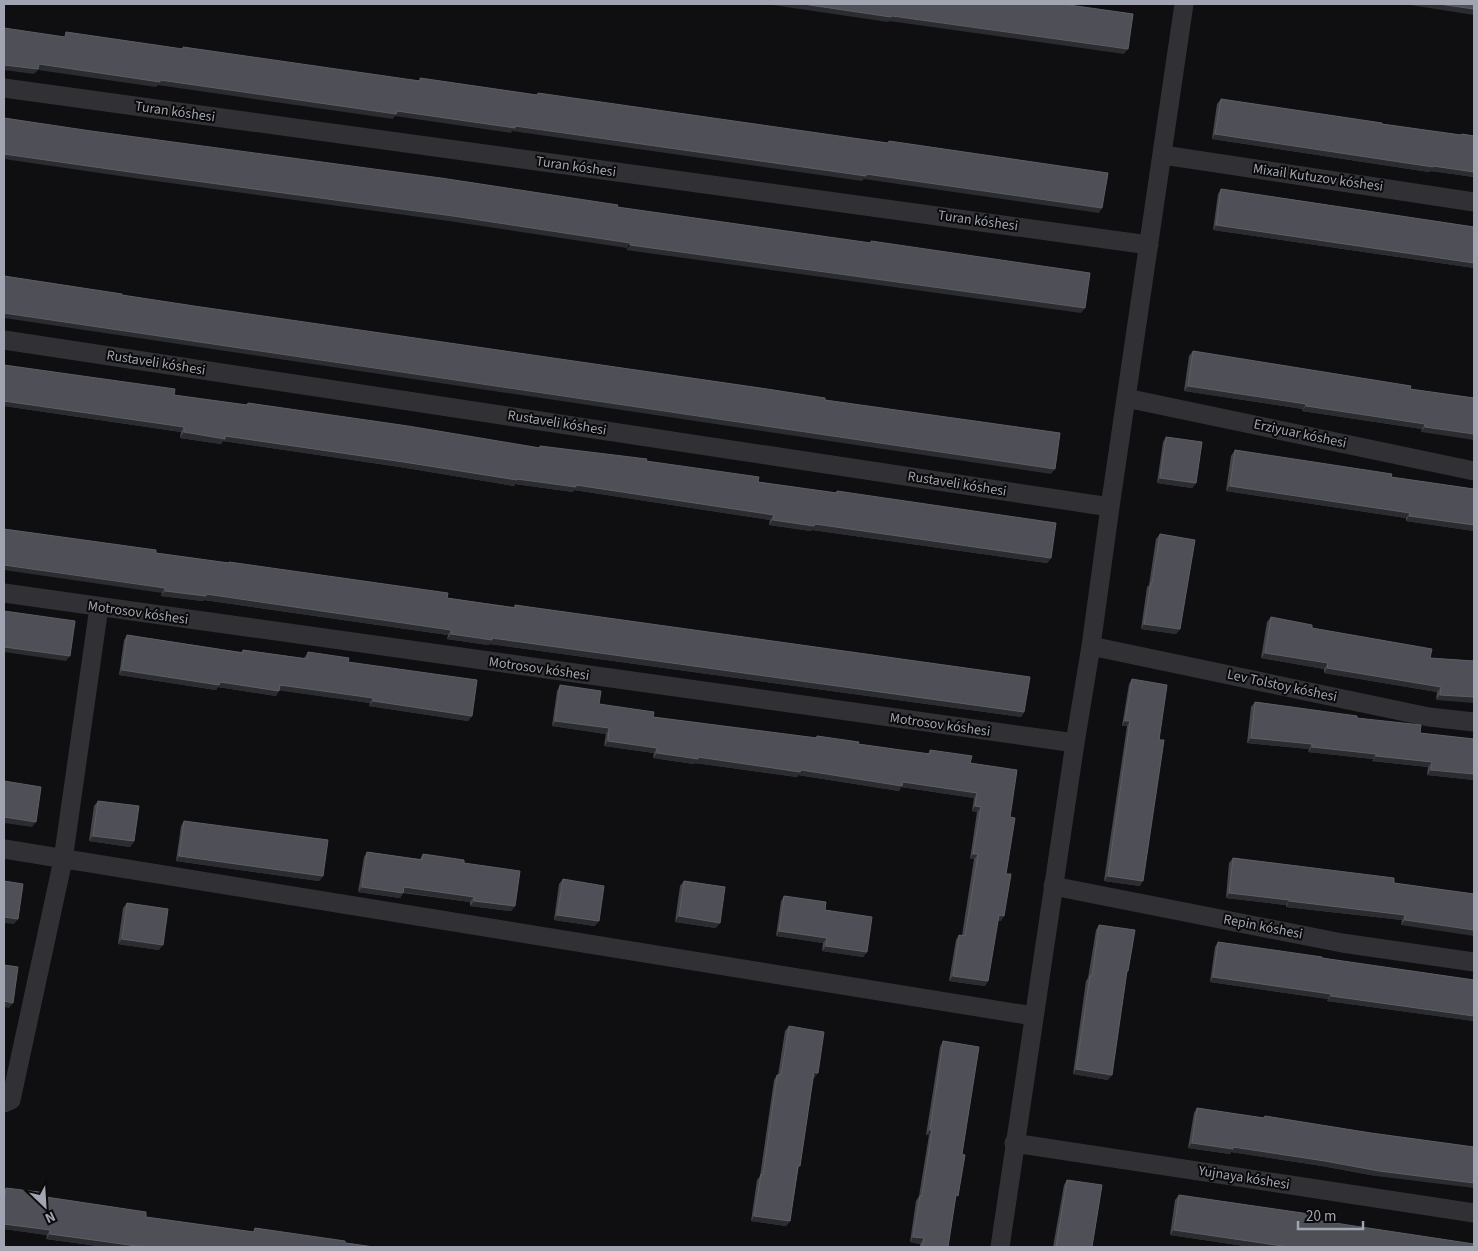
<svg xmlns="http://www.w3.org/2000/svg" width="1478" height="1251" font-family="'Source Sans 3',sans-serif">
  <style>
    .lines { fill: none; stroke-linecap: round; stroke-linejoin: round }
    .minor { stroke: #313135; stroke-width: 19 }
    .wall { fill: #45464c }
    .shaded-wall { fill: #2b2c30 }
    .building { fill: #4f5057; stroke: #5c5e65 }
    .labels { text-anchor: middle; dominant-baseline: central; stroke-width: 4; stroke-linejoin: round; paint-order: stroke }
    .street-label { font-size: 14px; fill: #a1a5b1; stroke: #0a0a0b }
  </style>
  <rect width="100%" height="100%" fill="#0f0f11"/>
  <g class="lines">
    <path class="minor" d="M4,88L1149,245
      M1163,155L1474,202
      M4,340L1110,507
      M1126,398L1474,471
      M4,593L1075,743
      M1091,646L1429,717L1474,722
      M4,849L1033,1016
      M1053,886L1342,943L1474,962
      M4,1103L11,1100L63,860L99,607
      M1014,1143L1474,1213
      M1000,1247L1075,743L1091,646L1110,507L1184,4"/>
  </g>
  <path class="wall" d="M1221,99L1382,124L1460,135L1462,134L1474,136V177L1431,171L1429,172L1212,139L1217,104Z
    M1221,189L1474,227V268L1213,230L1218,194Z
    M1193,351L1410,389L1474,398L1421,432L1422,429L1302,411L1303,409L1184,391L1189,356Z
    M4,365L174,395L246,405L248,403L539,448L540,446L646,461L758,482L836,493L837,491L1051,558L1047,563L812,530L811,531L769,525L770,520L574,490L573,492L515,484L514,486L400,467L223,441L221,444L180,438L181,432L4,406Z
    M1166,437L1196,483L1192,488L1157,483L1163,442Z
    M1235,450L1391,477L1474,489V531L1406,521V518L1226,491L1231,456Z
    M1160,534L1180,629L1176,634L1141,629L1147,587L1149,585L1156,539Z
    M156,553L228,563L229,562L447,598L514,607L515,605L1024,712L1021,717L490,644L488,645L447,639L448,635L204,600L203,601L161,596L162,593Z
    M1271,617L1312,628L1430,658L1474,661L1436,700L1437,692L1324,673V669L1261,658L1267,622Z
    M127,635L241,652L243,650L304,658L308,652L348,662L472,716L468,721L369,706L370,703L279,690L276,696L218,687L216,690L119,675L124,640Z
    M1132,679L1159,740L1140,886L1104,881L1127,726H1122L1129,684Z
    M560,685L599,704L653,717L816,738L817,736L858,744L928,754L930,750L970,763L1010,817L1006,874L1001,921L998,920L985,986L949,981L956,940L959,935H962L974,859H970L977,812L972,811L974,798L901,787L899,791L798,775L797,777L695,763L694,764L653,758L654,753L604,746L606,734L552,726L557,691Z
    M1255,702L1357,718L1420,733L1474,739V780L1427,775L1428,767L1372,761L1373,759L1308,752L1309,749L1247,743L1251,707Z
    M98,801L134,841L130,847L89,841L94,806Z
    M184,821L323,876L319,881L176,861L181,826Z
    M367,852L420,859L423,854L464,863L515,906L511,911L470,906V902L403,893L400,898L358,892L364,857Z
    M1233,858L1394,883L1474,894L1401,925L1402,920L1286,907V905L1226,898L1229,863Z
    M563,879L595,926L554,920L559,884Z
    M684,881L716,928L675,922L680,886Z
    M784,896L825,910L867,952L863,957L822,951L823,943L776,936L781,901Z
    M127,903L159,950L118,944L123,908Z
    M1099,925L1126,974L1108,1080L1073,1074L1086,981L1088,978L1096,930Z
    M1218,942L1322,958L1474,980V1021L1327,1001L1328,999L1210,982L1215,947Z
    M789,1026L818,1073L814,1078H813L790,1221L786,1226L751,1221L757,1180L760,1176L774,1080L777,1075H778L785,1031Z
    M943,1041L955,1200L948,1247H920V1244L910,1242L916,1201L919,1196L929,1135H926L940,1047Z
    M1197,1108L1263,1118L1265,1116L1376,1176L1322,1166L1231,1152L1230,1154L1188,1148L1194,1113Z
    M1067,1180L1092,1247H1053L1064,1185Z
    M6,1188L46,1197L146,1217L253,1232L255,1228L374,1247H105L46,1239L47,1235L4,1229V1191Z
    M1179,1195L1315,1220L1474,1247H1251L1170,1235L1175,1200Z"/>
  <path class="shaded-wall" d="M766,4H803L1128,49L1124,54L889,21L888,22Z
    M1404,4H1439L1474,9V15Z
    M39,64L515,126L866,174L1102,208L1099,213L864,179L862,181L512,131L511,133L395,116L393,119L158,85L156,87L38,70L34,74L4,70V65Z
    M1215,134L1474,172V177L1431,171L1429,172L1212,139Z
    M4,154L453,216L630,243L627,248L449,221L141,179L4,159Z
    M1216,225L1474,263V268L1213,230Z
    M630,245L1085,308L1081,313L626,250Z
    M4,313L1055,469L1051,474L4,318Z
    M1188,386L1306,404L1303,409L1184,391Z
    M4,401L128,418L184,427L181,432L4,406Z
    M1306,406L1425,424L1422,429L1302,411Z
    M1425,427L1474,434V440L1421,432Z
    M184,432L225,436L517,479L576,485L774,515L770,520L574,490L573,492L515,484L514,486L400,467L223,441L221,444L180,438Z
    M1160,478L1196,483L1192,488L1157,483Z
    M1230,486L1410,513L1406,518L1226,491Z
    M1409,516L1474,525V531L1406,521Z
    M773,520L815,524L1051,558L1047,563L812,530L811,531L769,525Z
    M4,565L165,588L162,593L4,570Z
    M165,591L206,594L451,630L448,635L204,600L203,601L161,596Z
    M1144,624L1180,629L1176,634L1141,629Z
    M451,634L492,638L1024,712L1021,717L490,644L488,645L447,639Z
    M4,647L70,656L66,661L4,652Z
    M1265,653L1328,663L1324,669L1261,658Z
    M1327,668L1441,687L1437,692L1324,673Z
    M122,670L220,682L279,691L276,696L218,687L216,690L119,675Z
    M280,685L373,698L370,703L276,690Z
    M1440,695L1474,697V703L1436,700Z
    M373,701L472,716L468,721L369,706Z
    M555,721L609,728L606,734L552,726Z
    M1125,721H1130L1127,726H1122Z
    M1251,738L1312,744L1309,749L1247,743Z
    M608,741L657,748L654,753L604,746Z
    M1312,747L1376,754L1373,759L1308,752Z
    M657,753L698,757L903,782L977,793L974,798L901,787L899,791L798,775L797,777L695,763L694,764L653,758Z
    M1376,756L1432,762L1428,767L1372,761Z
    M1431,770L1474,774V780L1427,775Z
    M975,806L981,807L977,812L972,811Z
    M4,817L36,822L32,827L4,823Z
    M93,836L134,841L130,847L89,841Z
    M973,854H978L974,859H970Z
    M179,856L323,876L319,881L176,861Z
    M1108,876L1143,881L1140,886L1104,881Z
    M362,887L403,893L400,898L358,892Z
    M404,887L474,897L470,902L401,892Z
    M1229,893L1289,900L1286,905L1226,898Z
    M474,901L515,906L511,911L470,906Z
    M1289,901L1405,915L1402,920L1286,907Z
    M557,915L599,921L595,926L554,920Z
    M999,915L1004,916L1001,921L995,920Z
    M679,916L720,923L716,928L675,922Z
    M4,917L18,919L14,924L4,923Z
    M1405,920L1474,930V936L1401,925Z
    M779,931L827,938L823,943L776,936Z
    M122,939L163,945L159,950L118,944Z
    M826,946L867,952L863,957L822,951Z
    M953,976L988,981L985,986L949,981Z
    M1213,977L1331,994L1328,999L1210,982Z
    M1331,996L1474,1016V1021L1327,1001Z
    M4,1001L13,1003L9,1008L4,1007Z
    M1076,1069L1112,1075L1108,1080L1073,1074Z
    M814,1072L818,1073L814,1078L811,1077Z
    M930,1130H932L929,1135H926Z
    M1192,1143L1233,1147L1474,1183V1188L1376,1176L1322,1166L1231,1152L1230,1154L1188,1148Z
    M754,1216L790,1221L786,1226L751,1221Z
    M4,1224L50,1230L47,1235L4,1229Z
    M1174,1230L1289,1247H1251L1170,1235Z
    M50,1234L144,1247H105L46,1239Z
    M913,1237L924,1238L920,1244L910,1242Z"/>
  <path class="building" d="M803,4H1062L1133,14L1128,49L892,16L891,17Z
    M1439,4H1474V9Z
    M4,28L65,37L66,32L183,49V47L420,81V78L537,95L538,93L888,143L889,141L1108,173L1102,208L866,174V176L515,126V128L397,111L396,114L160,80V82L39,64L38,69L4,65Z
    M1221,99L1382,123V124L1461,135L1462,134L1474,136V172L1433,166V167L1215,134Z
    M4,118L91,131L441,178L618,205L617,207L871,243V241L1090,273L1085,308L630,245V243L453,216L144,174L4,154Z
    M1221,189L1474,227V263L1216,225Z
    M4,276L122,294V295L194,306L767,389L825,398V400L1060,433L1055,469L4,313Z
    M1193,351L1411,386L1410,389L1474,398V434L1425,427V424L1306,406V404L1188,386Z
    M4,365L175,389L174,395L247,405L248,403L408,426L540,448V446L647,459L646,461L759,477L758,482L837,493V491L878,497L1056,523L1051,558L815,524L814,526L773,520L774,515L576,485V487L517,479V480L404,462L225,436V439L184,432V427L4,401Z
    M1166,437L1202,442L1196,483L1160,478Z
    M1235,450L1392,474L1391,477L1474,489V525L1409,516L1410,513L1230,486Z
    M4,529L156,550V553L229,563V562L448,593L447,598L515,608V605L1030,677L1024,712L492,638V640L451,634V630L206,594V596L165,591V588L4,565Z
    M1160,534L1195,540L1180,629L1144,624L1151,582L1152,583Z
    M4,611L75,621L70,656L4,647Z
    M1271,617L1312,625V628L1432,649L1430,658L1474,661V697L1440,695L1441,687L1327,668L1328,663L1265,653Z
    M127,635L243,653V650L307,659L308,652L349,658L348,662L477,680L472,716L373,701V698L280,685L279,691L220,682L219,685L122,670Z
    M1132,679L1167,685L1159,740H1164L1143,881L1108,876L1130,721H1125Z
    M560,685L601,691L599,704L654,712L653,717L817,738V736L859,742L858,744L930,754V750L972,756L970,763L1017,770L1010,817L1015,818L1006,874H1011L1004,916L999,915L988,981L953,976L959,935L965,936L978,854H973L981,807L975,806L977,793L903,782L902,786L801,770L800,772L698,757V759L657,753V748L608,741L609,728L555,721Z
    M1255,702L1357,716V718L1421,725L1420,733L1474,739V774L1431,770L1432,762L1376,756V754L1312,747V744L1251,738Z
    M4,781L41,787L36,822L4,817Z
    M98,801L139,806L134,841L93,836Z
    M184,821L328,840L323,876L179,856Z
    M367,852L422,860L423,854L464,860V863L520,871L515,906L474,901V897L404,887L403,893L362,887Z
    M1233,858L1394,878V883L1474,894V930L1405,920V915L1289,901V900L1229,893Z
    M563,879L604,886L599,921L557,915Z
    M4,881L23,884L18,919L4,917Z
    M684,881L725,887L720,923L679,916Z
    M784,896L826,902L825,910L872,917L867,952L826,946L827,938L779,931Z
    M127,903L168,909L163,945L122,939Z
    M1099,925L1135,930L1128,971H1127L1112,1075L1076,1069L1090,976H1092Z
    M1218,942L1322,957V958L1474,980V1016L1331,996V994L1213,977Z
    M4,965L18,967L13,1003L4,1001Z
    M789,1026L824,1032L818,1073L814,1072L800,1166H798L790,1221L754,1216L761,1174L763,1175L777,1075H781Z
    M943,1041L979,1047L962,1154L965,1155L958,1196L956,1195L948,1247H922L924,1238L913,1237L920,1196H922L932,1130H930Z
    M1197,1108L1264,1118L1265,1116L1371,1133L1474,1147V1183L1379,1171L1325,1161L1233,1147V1149L1192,1143Z
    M1067,1180L1102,1185L1092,1247H1056Z
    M6,1188L47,1193L46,1197L146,1212V1217L254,1232L255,1228L345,1241V1243L374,1247H144L50,1234V1230L4,1224V1201Z
    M1179,1195L1316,1215L1315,1220L1474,1244V1247H1289L1174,1230Z"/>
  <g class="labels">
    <g class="street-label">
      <text transform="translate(175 112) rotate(8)">Turan kóshesi</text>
      <text transform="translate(576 167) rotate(8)">Turan kóshesi</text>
      <text transform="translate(1318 178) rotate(8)">Mixail Kutuzov kóshesi</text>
      <text transform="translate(978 221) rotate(8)">Turan kóshesi</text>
      <text transform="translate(156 363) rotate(9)">Rustaveli kóshesi</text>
      <text transform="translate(557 423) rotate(9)">Rustaveli kóshesi</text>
      <text transform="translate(1300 434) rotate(12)">Erziyuar kóshesi</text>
      <text transform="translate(957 484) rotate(9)">Rustaveli kóshesi</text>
      <text transform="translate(138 613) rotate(8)">Motrosov kóshesi</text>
      <text transform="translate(539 669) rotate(8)">Motrosov kóshesi</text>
      <text transform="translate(1282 686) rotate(12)">Lev Tolstoy kóshesi</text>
      <text transform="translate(940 725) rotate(8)">Motrosov kóshesi</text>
      <text transform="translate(1263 927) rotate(11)">Repin kóshesi</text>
      <text transform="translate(1244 1178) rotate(9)">Yujnaya kóshesi</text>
    </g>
  </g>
  <rect width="1478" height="1251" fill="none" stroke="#a1a5b1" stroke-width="10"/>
  <g transform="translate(45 1206) rotate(155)" stroke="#0a0a0b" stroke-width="4" paint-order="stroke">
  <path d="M0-4L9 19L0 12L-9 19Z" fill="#a1a5b1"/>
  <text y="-8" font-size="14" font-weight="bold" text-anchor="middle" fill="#a1a5b1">N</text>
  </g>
  <path d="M1298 1221v8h65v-8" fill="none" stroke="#a1a5b1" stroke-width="2.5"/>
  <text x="1306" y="1221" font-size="15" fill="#a1a5b1" stroke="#0a0a0b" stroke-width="4" paint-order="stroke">20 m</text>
</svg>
